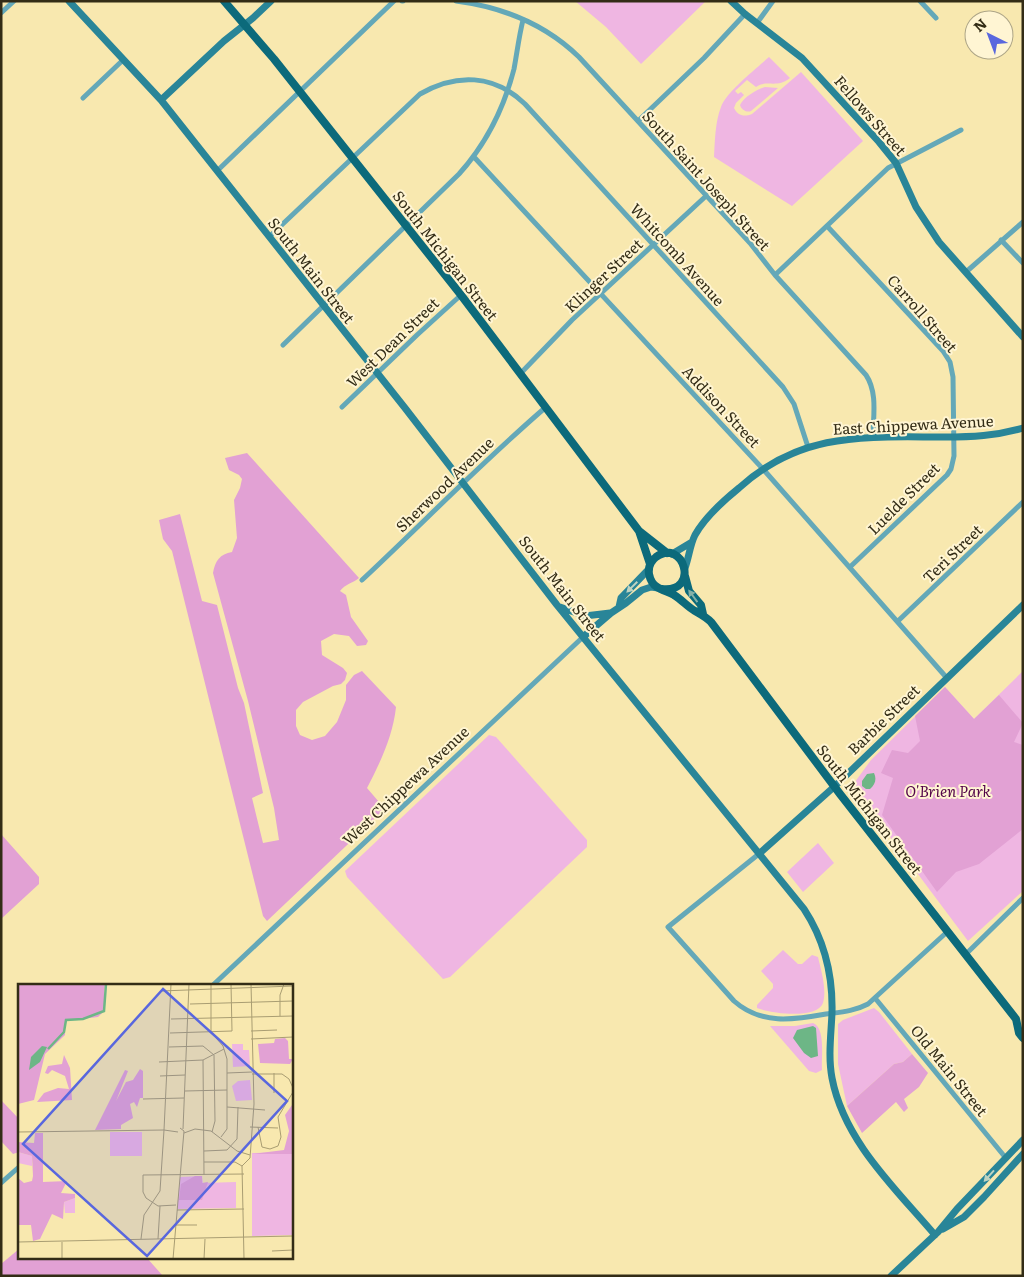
<svg xmlns="http://www.w3.org/2000/svg" width="1024" height="1277" font-family="Literata,serif">
  <style>
    .green { fill: #efb6e2 }
    .forest { fill: #e2a1d4 }
    .water { fill: #6db686 }
    .lines { fill: none; stroke-linecap: round; stroke-linejoin: round }
    .street { stroke: #64a8b8; stroke-width: 5 }
    .secondary { stroke: #298598; stroke-width: 7 }
    .primary { stroke: #0c6a7b; stroke-width: 8 }
    .oneway { fill: #bfd3c1 }
    .oneway2 { fill: #86b0a7 }
    .labels { text-anchor: middle; dominant-baseline: central; stroke-width: 4; stroke-linejoin: round; paint-order: stroke }
    .street-label { font-size: 15px; fill: #332c16; stroke: #fff5d3 }
    .park-label { font-size: 15px; font-style: italic; fill: #520348; stroke: #fff5d3 }
    .inset-river { fill: none; stroke: #6db686; stroke-width: 2.5 }
    .inset-road { fill: none; stroke: #a99d72; stroke-width: 1 }
    .view { fill: #5967de; fill-opacity: 0.15; stroke: #5967de; stroke-width: 2.5 }
    .inset-edge { fill: none; stroke: #332c16; stroke-width: 2.5 }
  </style>
  <rect width="100%" height="100%" fill="#f8e8af"/>
  <path class="green" d="M575,1H706L641,64L606,27Z
    M769,57L790,78C776,89 767,79 756,87L747,80L735,91L738,94L741,92L744,95L736,103L734,108C738,116 744,117 752,114L801,72L863,141L792,206L714,157C715,141 715,122 721,107C726,92 757,68 769,57Z
    M765,87L778,88L751,111C746,113 741,109 740,105C744,97 757,89 765,87Z
    M1023,671V891L968,941L852,786L871,760L945,687L974,719Z
    M489,735L496,737L587,840V847L450,977L443,979L347,877L345,871Z
    M818,843L834,863L803,892L787,872Z
    M783,950L798,964H802L812,955L818,957C821,970 827,989 823,1003C817,1020 769,1013 757,1008V1005L773,988V984L761,971Z
    M874,1008L879,1012L912,1054L903,1062L894,1064L847,1106L838,1064V1024L843,1020Z
    M813,1023C826,1028 821,1058 822,1070L816,1073L809,1071L770,1026H795Z"/>
  <path class="forest" d="M247,453L359,578C353,583 345,584 340,591L346,595L351,617L368,641L366,645L357,646L349,636L334,634L321,641L322,655L343,668L347,673L345,680L341,684L333,686L303,702L296,710V726L300,735L312,740L325,736L337,722L346,700V685L354,675L362,671L396,707C393,736 380,763 367,788L385,809L267,921L263,916L172,551L163,539L159,520L180,514L202,601L217,605L238,688L244,703L263,793L252,798L263,843L279,840L274,808L248,701L213,573C215,561 220,554 232,552L237,538L234,500L240,488L242,479L239,475L229,470L225,458Z
    M945,687L974,719L999,695L1023,723L1014,742L1023,745V829L979,864L956,872L937,892L882,815L893,778L881,773L892,750L908,753L920,741L915,716Z
    M1,834L39,877V884L1,919Z
    M912,1054L928,1073L919,1087L904,1099L908,1108L904,1112L896,1102L862,1133L847,1106L894,1064L903,1062Z
    M1,1100L19,1119V1152L13,1154L1,1141Z
    M19,1249V1258H147L163,1276H1V1264Z"/>
  <path class="water" d="M874,773C877,779 875,785 870,789H866L862,786V781L867,774Z
    M813,1026L816,1028L818,1056L811,1058L804,1053L793,1038L797,1030Z"/>
  <g class="lines">
    <path class="street" d="M402,1H403
      M456,1C502,7 545,24 579,57L750,243L775,275L866,375C878,393 873,417 873,437
      M920,1L936,18
      M1,13L14,1
      M757,23L773,1
      M83,98L123,60
      M638,121L704,58L745,14
      M474,157L763,469L946,677
      M217,171L394,1
      M827,226L943,351L950,362L953,377L954,456L951,469L947,475L850,567
      M269,237L420,94C456,73 494,74 525,104L783,387L794,404L808,447
      M1001,240L1023,263
      M966,272L1023,222
      M775,275L888,168L961,130
      M283,345L459,174C486,144 504,108 514,69C517,53 519,36 523,20
      M520,374L572,320L706,196
      M342,407L417,335L461,295
      M362,580C423,523 482,462 546,407
      M898,621L1023,502
      M760,853L668,927L734,1001C761,1025 793,1020 826,1014C841,1012 855,1011 868,1004L947,932
      M965,955L1023,898
      M212,986L583,637
      M875,998L1005,1157
      M1,1183L19,1167"/>
    <path class="secondary" d="M69,1L161,100L405,408L557,605L804,909C825,941 833,975 832,1013C831,1035 828,1057 832,1078C844,1141 895,1188 935,1235
      M731,1L745,14L802,58L879,142L896,163L916,207L939,242L1023,337
      M161,100L224,41L253,18L271,1
      M672,554L692,542
      M685,568C689,557 690,545 695,535C705,517 723,501 739,488C802,431 865,437 944,437C971,437 996,436 1023,428
      M560,607L585,616L610,613
      M619,607L621,598L649,569
      M583,637L611,613L626,603L642,590L651,587L658,588
      M760,853L835,786L1023,605
      M943,1229L964,1217L984,1197L1023,1154
      M891,1276L938,1232L957,1209L1023,1140"/>
    <path class="primary" d="M224,1L274,59L461,295L639,531L667,553
      M639,531L650,564
      M685,576L689,591L701,605L703,614
      M662,589C701,593 683,537 656,557C651,561 648,567 649,574C650,579 652,584 657,587C662,590 668,592 674,595C682,600 688,607 695,611C702,615 706,617 711,622L840,794L1016,1019L1019,1033L1023,1038"/>
  </g>
  <defs><path id="oneway-solid" d="M-6-.8H1V-3.2L6.5 0L1 3.2V.8H-6Z" transform="scale(1.25)"/></defs>
  <g class="oneway">
    <use href="#oneway-solid" transform="translate(632 587) rotate(135)"/>
    <use href="#oneway-solid" transform="translate(989 1176) rotate(132)"/>
  </g>
  <use class="oneway2" href="#oneway-solid" transform="translate(693 596) rotate(-126)"/>
  <g class="labels">
    <g class="street-label">
      <text transform="translate(871 115) rotate(49)">Fellows Street</text>
      <text transform="translate(707 180) rotate(48)">South Saint Joseph Street</text>
      <text transform="translate(678 254) rotate(48)">Whitcomb Avenue</text>
      <text transform="translate(446 255) rotate(52)">South Michigan Street</text>
      <text transform="translate(312 270) rotate(52)">South Main Street</text>
      <text transform="translate(603 275) rotate(-43)">Klinger Street</text>
      <text transform="translate(923 313) rotate(49)">Carroll Street</text>
      <text transform="translate(392 342) rotate(-44)">West Dean Street</text>
      <text transform="translate(722 406) rotate(47)">Addison Street</text>
      <text transform="translate(913 424) rotate(-3)">East Chippewa Avenue</text>
      <text transform="translate(444 484) rotate(-44)">Sherwood Avenue</text>
      <text transform="translate(903 498) rotate(-45)">Luelde Street</text>
      <text transform="translate(952 553) rotate(-44)">Teri Street</text>
      <text transform="translate(563 588) rotate(52)">South Main Street</text>
      <text transform="translate(883 719) rotate(-44)">Barbie Street</text>
      <text transform="translate(405 785) rotate(-43)">West Chippewa Avenue</text>
      <text transform="translate(870 809) rotate(52)">South Michigan Street</text>
      <text transform="translate(950 1070) rotate(51)">Old Main Street</text>
    </g>
    <g class="park-label">
      <text x="948" y="790">O'Brien Park</text>
    </g>
  </g>
  <g transform="translate(18 984)">
    <rect width="275" height="275" fill="#f8e8af"/>
    <path d="M214,60H225V66H231L232,82L215,83ZM232,96L234,116L218,117L214,102L220,97ZM124,148V172H92V148ZM0,168L14,172V182L0,179ZM275,168V251L234,252V169ZM184,192L185,199L218,198V224L159,225L162,193ZM57,214V229H47L46,218Z" fill="#efb6e2"/>
    <path d="M0,0H87L86,10H88L86,27L80,33L47,37V51L27,70L16,116L0,120ZM267,54L270,57L271,75H275L272,80L242,79L240,60L256,59L257,55ZM46,71L52,84L54,116L19,118L26,109L40,104L51,105L47,92L34,86L30,90L27,89L30,82L44,80ZM122,85L125,87V114H122L119,123L116,118L112,120L115,134L103,141V145L77,146L107,86L110,87L98,117L108,98L115,96ZM274,121L275,170H233L266,166L271,147L267,131ZM17,149H25V198L49,197L43,209L57,210V214L46,218L45,235L34,230L22,255L15,257L13,241H0V194L6,199L14,197L15,192L14,172L0,168V158L16,159ZM177,192H184V199L190,198L184,216H161L163,200Z" fill="#e2a1d4"/>
    <path d="M24,62L29,63L22,78L11,86L13,73Z" fill="#6db686"/>
    <path class="inset-river" d="M30,65L46,48L48,36L65,35L86,27L88,0"/>
    <path class="inset-road" d="M153,0L146,146L160,148M193,0V48L205,62L209,75V145L203,153M143,7L275,2M172,20L275,17M262,32V11L266,0M153,35L275,32M233,47L259,46M152,49L214,47L213,0M233,55L275,53M151,63L185,62L196,71L197,137L194,148M185,76L186,191M141,78L185,76L206,65M209,89L234,88M256,89V109M234,90H264L271,95L275,104M142,92L167,91M167,107L209,106M125,115L166,114M209,123L247,126M232,143L260,144M240,143L244,163L252,165L260,162L263,153L260,133L275,108M165,145L171,0M0,148L146,146L142,207L126,231L123,255M166,149L177,145L193,147L219,167L232,171M186,167L209,166L219,155L220,123M186,178H217L224,182M224,182L232,174L236,120L233,0M224,182L226,275M158,221L140,222L128,214L125,208V191L226,190M159,226L226,225M158,241H179M140,255L142,222M0,258L275,252M44,258V274M254,267L275,266M155,275L166,147L162,144M186,275L187,255"/>
    <path class="view" d="M145,5L269,117L129,272L5,160Z"/>
    <rect width="275" height="275" class="inset-edge"/>
  </g>
  <rect width="1024" height="1277" fill="none" stroke="#332c16" stroke-width="5"/>
  <g transform="translate(989 35) rotate(318)"><circle r="24" fill="#fff5d3" stroke="#ada587"/>
  <path d="M0-4L9 19L0 12L-9 19Z" fill="#5967de"/>
  <text y="-8" font-size="14" font-weight="bold" text-anchor="middle" fill="#332c16">N</text>
  </g>
</svg>
